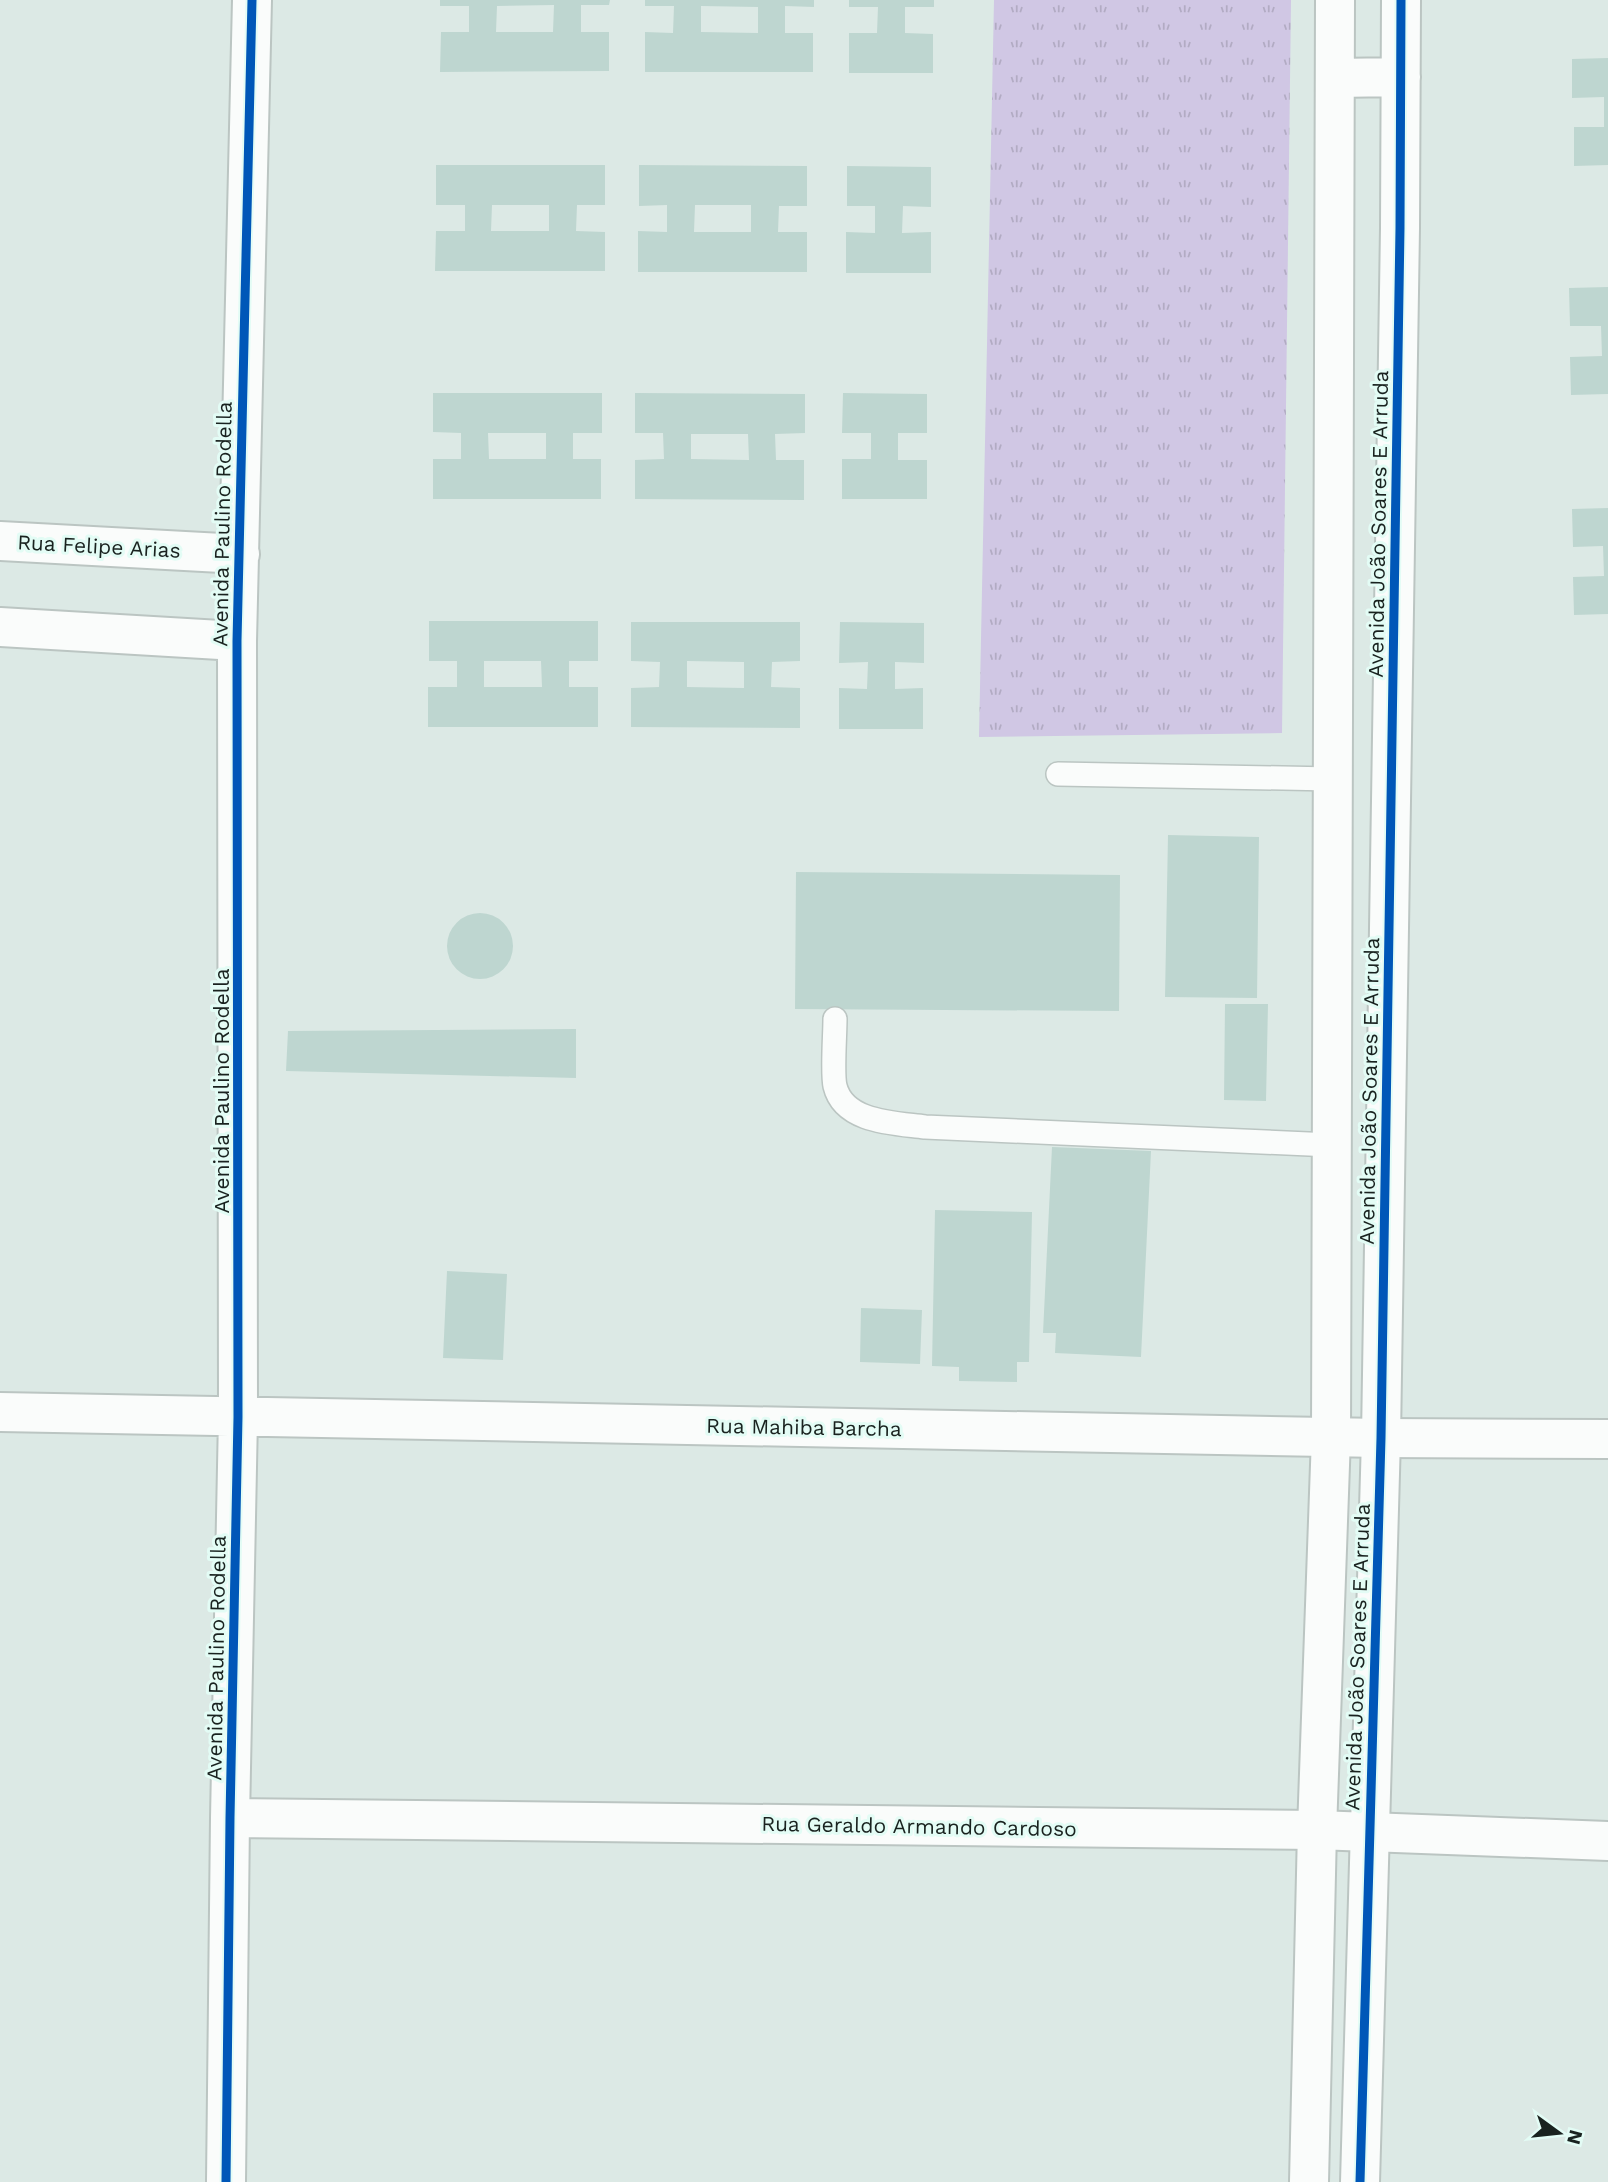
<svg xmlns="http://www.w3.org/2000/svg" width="1608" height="2182" font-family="'Work Sans',sans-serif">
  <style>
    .grass { fill: url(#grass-tufts) }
    .building { fill: #bed6d0; fill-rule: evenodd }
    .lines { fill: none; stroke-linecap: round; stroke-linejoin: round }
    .service-casing { stroke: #bbc5c2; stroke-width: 26 }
    .minor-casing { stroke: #bbc5c2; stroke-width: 42 }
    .tertiary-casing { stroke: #bbc5c2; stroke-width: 42 }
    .service { stroke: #fafcfb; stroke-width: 23 }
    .minor { stroke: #fafcfb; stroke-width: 38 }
    .tertiary { stroke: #fafcfb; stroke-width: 38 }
    .cycleway-casing { stroke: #e3fcf5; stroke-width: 13 }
    .cycleway { stroke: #0057b8; stroke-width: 9 }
    .labels { text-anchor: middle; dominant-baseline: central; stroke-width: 6; stroke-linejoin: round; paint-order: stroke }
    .street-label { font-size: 21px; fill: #19221f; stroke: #e3fcf5 }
  </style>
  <defs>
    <pattern id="grass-tufts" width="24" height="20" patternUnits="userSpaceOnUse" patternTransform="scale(1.75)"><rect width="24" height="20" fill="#d0c7e4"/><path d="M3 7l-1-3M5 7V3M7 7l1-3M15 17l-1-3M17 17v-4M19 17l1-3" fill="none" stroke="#b2abc3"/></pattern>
  </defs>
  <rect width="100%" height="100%" fill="#dce9e5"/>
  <path class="grass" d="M994,0H1291L1282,733L979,737Z"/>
  <path class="building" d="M440,0H610L609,5H581V32H609V71L440,72L441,32H469V6H440ZM554,5L553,32H496L497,6Z
    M645,0H814V7L785,6V33H813V72H645V32L673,33L674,6H645ZM701,6L758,7V33L701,32Z
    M849,0H934V7H905V33L933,34V73H849V33H877L878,7H849Z
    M1608,58V165L1574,166V127H1604V97L1572,98V59Z
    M436,165H605V205H577L576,231L605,232V271H435L436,231H465V205H436ZM492,205H549V231H491Z
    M639,165L807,166V206H779L778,232H807V272H638V231L667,232V205L639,206ZM695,205H751V232H694Z
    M847,166L931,167V207L903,206L902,233L931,232V273H846V232L875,233V206H847Z
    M1608,287V394L1571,395L1570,357L1602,356L1601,326H1570L1569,288Z
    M433,393H602V433H573V459H601V499H433V459H461V433L433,432ZM488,433H546V459H489Z
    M635,393L805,394V433L775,434L776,460H804V500L635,499V460L664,459L663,433H635ZM691,434H748L749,460L691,459Z
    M843,393L927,394V433H898V460H927V499H842V459H871V433H842Z
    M1608,508V614L1574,615L1573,577L1604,576L1603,546L1573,547L1572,509Z
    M429,621H598V661H569V687H598V727H428V687H457V661H429ZM484,661H541L542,687H484Z
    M631,622H800V661L772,662L771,687L800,688V728L631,727V688L659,687L660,662L631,661ZM687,661L744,662V688L687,687Z
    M840,622L924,623V663L895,662V689L923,688V729H839V688L867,689L868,662L839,663Z
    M1168,835L1259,837L1257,998L1165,997Z
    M796,872L1120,875L1119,1011L795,1009Z
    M447 946a33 33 0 1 1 66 0a33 33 0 1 1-66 0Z
    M1225,1004H1268L1266,1101L1224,1100Z
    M576,1029V1078L286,1071L288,1031Z
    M1052,1147L1151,1151L1141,1357L1055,1353L1056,1333H1043Z
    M935,1210L1032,1212L1029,1362H1017V1382L959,1381V1367L932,1366Z
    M447,1271L507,1274L503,1360L443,1358Z
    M861,1308L922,1310L920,1364L860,1362Z"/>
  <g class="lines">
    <defs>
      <path id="service" d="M1058,774L1332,779
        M835,1019C835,1035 832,1073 835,1086C844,1123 895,1123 925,1127L1331,1145"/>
      <path id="minor" d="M0,541L240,554
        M0,627L237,641
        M0,1412L1381,1438L1608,1439
        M230,1818L1317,1830L1608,1841
        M226,2182L230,1818L238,1417L237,641L252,0"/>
      <path id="tertiary" d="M1335,78L1401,77
        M1309,2182L1317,1830L1331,1437L1335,0
        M1360,2182L1381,1438L1400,228L1401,0"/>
    </defs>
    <use href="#service" class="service-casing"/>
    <use href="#minor" class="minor-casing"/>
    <use href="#tertiary" class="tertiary-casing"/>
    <use href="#service" class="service"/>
    <use href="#minor" class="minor"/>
    <use href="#tertiary" class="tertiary"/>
    <defs>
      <path id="cycleway" d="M226,2182L230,1818L238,1417L237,641L252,0
        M1360,2182L1381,1438L1400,228L1401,0"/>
    </defs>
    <use href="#cycleway" class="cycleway-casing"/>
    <use href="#cycleway" class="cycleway"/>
  </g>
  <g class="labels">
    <g class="street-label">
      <text transform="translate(222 524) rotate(-89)">Avenida Paulino Rodella</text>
      <text transform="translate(1378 524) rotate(-89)">Avenida João Soares E Arruda</text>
      <text transform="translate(99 546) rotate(3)">Rua Felipe Arias</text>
      <text transform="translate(221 1091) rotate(-90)">Avenida Paulino Rodella</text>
      <text transform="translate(1369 1091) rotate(-89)">Avenida João Soares E Arruda</text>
      <text transform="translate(804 1427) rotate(1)">Rua Mahiba Barcha</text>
      <text transform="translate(1357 1657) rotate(-88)">Avenida João Soares E Arruda</text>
      <text transform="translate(216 1658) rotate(-89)">Avenida Paulino Rodella</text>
      <text transform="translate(919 1826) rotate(1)">Rua Geraldo Armando Cardoso</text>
    </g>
  </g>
  <g transform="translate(1559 2133) rotate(105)" stroke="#e3fcf5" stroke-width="5" paint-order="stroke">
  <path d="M0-5L12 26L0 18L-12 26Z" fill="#19221f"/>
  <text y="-10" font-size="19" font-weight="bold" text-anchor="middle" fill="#19221f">N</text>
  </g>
</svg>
